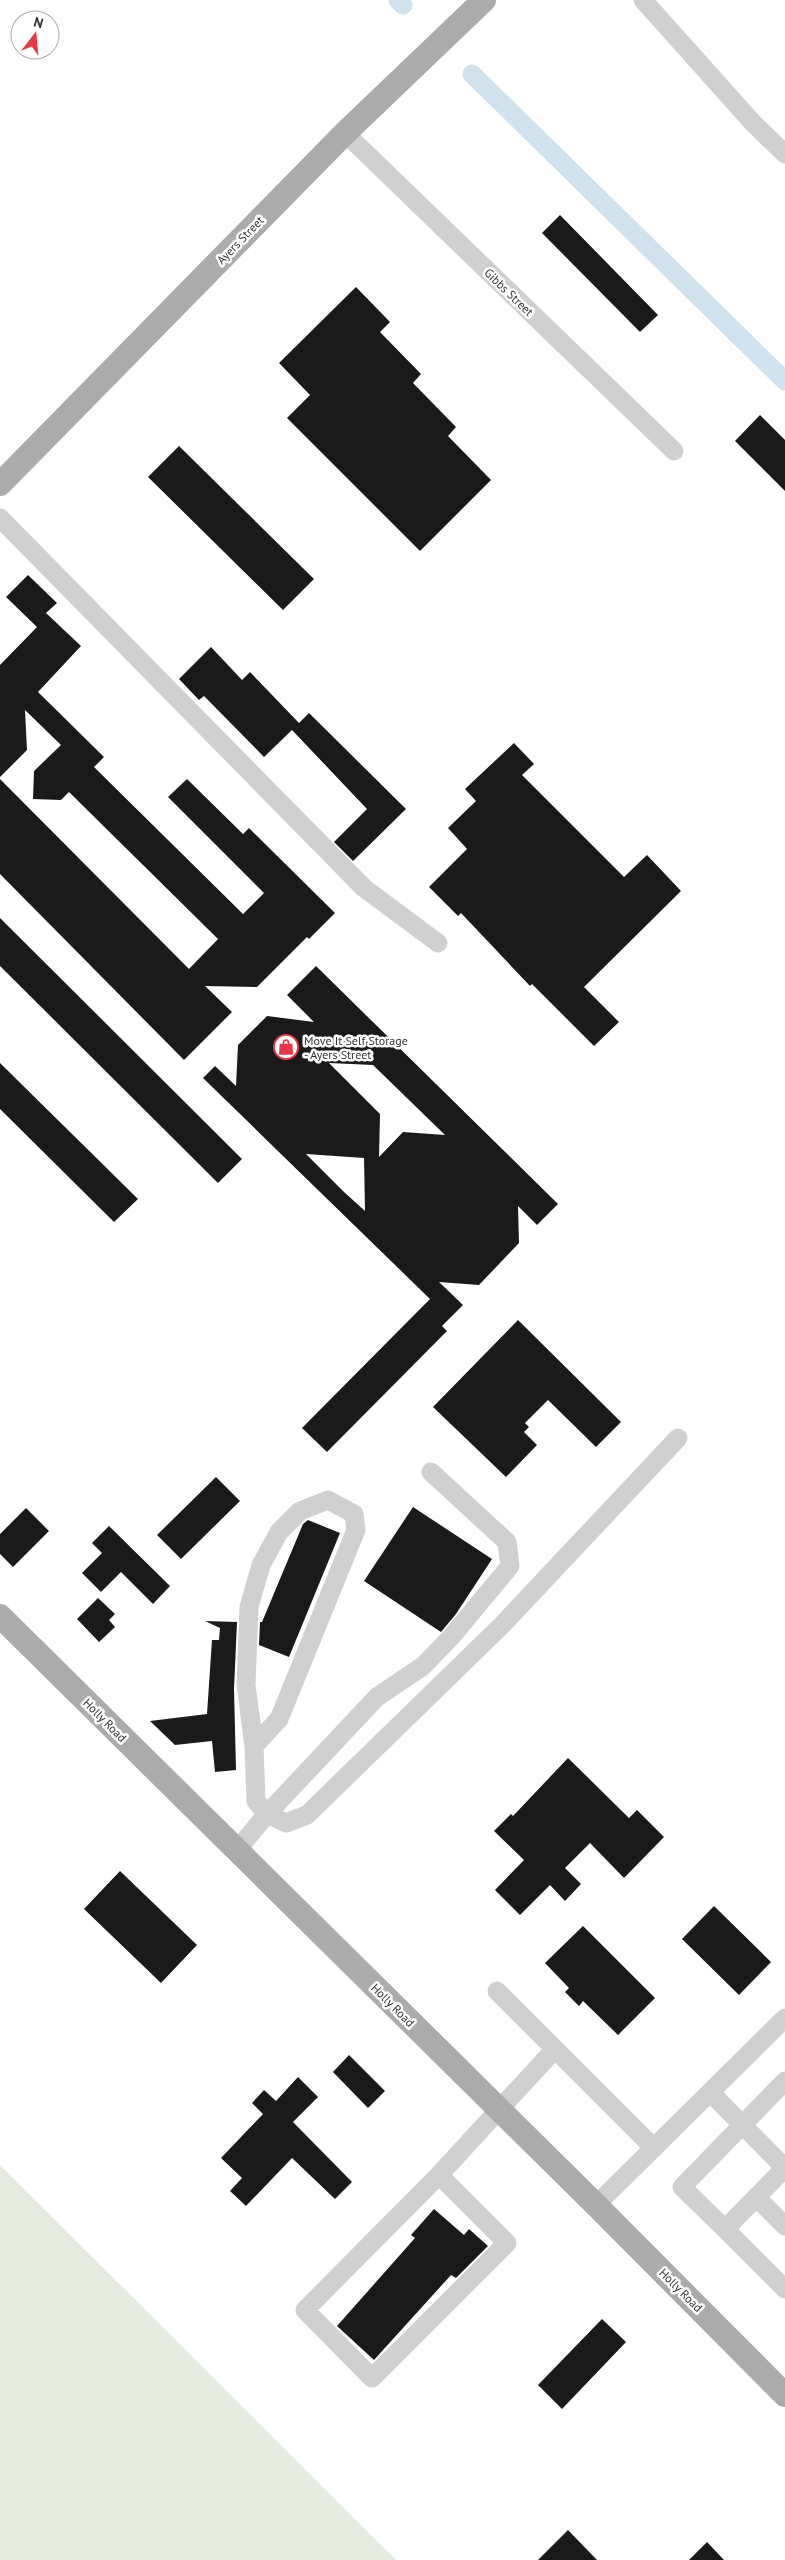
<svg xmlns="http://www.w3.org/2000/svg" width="785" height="2560" font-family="'PT Sans',sans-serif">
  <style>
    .green { fill: #e6ecdf }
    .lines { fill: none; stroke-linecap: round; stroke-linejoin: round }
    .canal { stroke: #cfe2ee; stroke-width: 19 }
    .building { fill: #1a1a1a; fill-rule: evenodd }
    .minor { stroke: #d0d0d0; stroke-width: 19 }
    .major { stroke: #ababab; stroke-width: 24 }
    .labels { text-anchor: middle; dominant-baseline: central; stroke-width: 5; stroke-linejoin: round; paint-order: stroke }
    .street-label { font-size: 12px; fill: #333; stroke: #fff }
    .poi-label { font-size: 12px; fill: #333; stroke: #fff; text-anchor: start }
  </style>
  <rect width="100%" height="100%" fill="#fff"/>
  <path class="green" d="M0,2165L396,2560H0Z"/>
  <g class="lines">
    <path class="canal" d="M398,0L403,5
      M472,74L785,381"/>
  </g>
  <path class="building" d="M560,215L658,315L640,332L542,233Z
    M356,287L390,322L380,332L421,374L413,383L456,427L448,436L491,480L420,551L287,418L310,395L279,363Z
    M760,415L785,440V491L735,441Z
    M179,446L314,579L283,610L148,477Z
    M28,575L57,603L46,613L81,646L38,692L104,757L94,767L243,914L264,893L168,797L187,779L243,834L249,828L335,913L309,939L307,937L257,987L205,986L232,1012L184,1060L0,874V779L189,969L218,939L69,792L61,800L33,799L34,771L61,745L25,710L27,750L0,777V665L37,627L6,597Z
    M211,647L242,680L250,672L299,723L309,713L406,809L353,861L334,842L367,809L292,730L264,757L204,696L199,700L179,679Z
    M514,743L534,764L522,775L624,877L647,855L681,891L584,987L619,1022L594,1046L532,984L530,986L461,913L458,916L429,887L467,849L448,828L476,801L465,789Z
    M0,918L242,1159L218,1183L0,966Z
    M316,966L558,1204L537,1225L518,1206L519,1243L479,1285L439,1282L463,1305L442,1326L447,1331L327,1452L302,1428L430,1299L203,1078L215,1066L236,1086L238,1045L267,1016L314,1022L287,995ZM329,1063L373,1065L445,1135L403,1132L379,1157L380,1114ZM306,1154L364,1158L365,1211L344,1192Z
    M0,1063L138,1199L114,1222L0,1109Z
    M518,1320L621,1422L596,1447L548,1400L525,1423L529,1427L524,1432L537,1445L506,1477L433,1407Z
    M216,1477L240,1501L181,1559L157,1535Z
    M413,1507L492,1559L456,1614L441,1632L364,1581Z
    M26,1508L49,1531L13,1567L0,1554V1534Z
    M308,1520L340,1533L289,1657L259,1645L260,1622H262L303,1524Z
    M109,1526L170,1586L153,1604L121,1572L101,1592L82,1573L102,1553L92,1543Z
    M98,1598L115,1614L109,1620L115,1627L99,1642L77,1619Z
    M205,1621L237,1622L234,1689L236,1770L215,1772L212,1741L175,1745L150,1721L207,1714L212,1640H219L220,1628Z
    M568,1758L629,1818L637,1810L664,1837L624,1878L590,1843L565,1868L581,1884L565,1901L550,1885L520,1915L495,1890L524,1860L494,1831L511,1814L513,1816Z
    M120,1871L197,1945L161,1983L84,1909Z
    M714,1906L771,1962L739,1995L682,1939Z
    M583,1926L655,1998L618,2035L583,2001L579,2006L565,1992L569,1988L545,1963Z
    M349,2055L385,2091L368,2108L333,2072Z
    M298,2077L318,2097L293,2122L352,2182L335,2199L292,2158L246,2206L230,2191L242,2178L221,2158L263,2114L252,2103L264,2090L276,2101Z
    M434,2209L464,2235L469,2229L488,2246L456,2278L451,2275L374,2360L337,2326L415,2238L411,2235Z
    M602,2319L626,2342L562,2409L538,2385Z
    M568,2530L597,2560H538Z
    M707,2542L724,2560H689Z"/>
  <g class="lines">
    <path class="minor" d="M643,0L753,123L785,154
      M345,133L674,451
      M0,518L364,888L438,943
      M254,1746L279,1719L356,1530L354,1514L328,1500L300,1511L279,1532L261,1565L249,1607L246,1685L254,1746L256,1801L267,1814L286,1823L307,1815L502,1625L678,1438
      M237,1850L267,1814L377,1697L423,1666L452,1636L510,1566L507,1542L431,1472
      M497,1991L654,2148
      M710,2092L785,2168
      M785,2168L725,2229L682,2187L785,2081
      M439,2175L507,2243L372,2378L305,2310L439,2175L555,2049
      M756,2197L785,2226
      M596,2205L785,2018
      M725,2229L785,2289"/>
    <path class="major" d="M0,484L345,133L484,0
      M0,1616L596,2205L785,2395"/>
  </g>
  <defs>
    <symbol id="shop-ring" viewBox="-11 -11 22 22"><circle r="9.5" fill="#fff" stroke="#e63946" stroke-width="1.5"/><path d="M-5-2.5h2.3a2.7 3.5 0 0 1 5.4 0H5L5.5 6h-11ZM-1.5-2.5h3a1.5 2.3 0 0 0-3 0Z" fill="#e63946"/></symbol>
  </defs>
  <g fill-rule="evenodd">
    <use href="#shop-ring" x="272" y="1033" width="28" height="28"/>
  </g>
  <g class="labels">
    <g class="street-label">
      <text transform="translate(240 240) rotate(-46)">Ayers Street</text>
      <text transform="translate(509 292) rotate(44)">Gibbs Street</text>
      <text transform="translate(105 1720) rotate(45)">Holly Road</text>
      <text transform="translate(393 2005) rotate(45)">Holly Road</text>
      <text transform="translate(681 2290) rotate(45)">Holly Road</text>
    </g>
    <g class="poi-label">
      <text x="304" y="1040">Move It Self Storage<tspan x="304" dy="14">- Ayers Street</tspan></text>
    </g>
  </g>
  <g transform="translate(35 35) rotate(16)"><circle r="24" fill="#ffffff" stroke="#adadad"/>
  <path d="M0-4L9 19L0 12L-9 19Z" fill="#e63946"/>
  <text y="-8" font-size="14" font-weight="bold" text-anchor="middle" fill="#333333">N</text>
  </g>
</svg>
